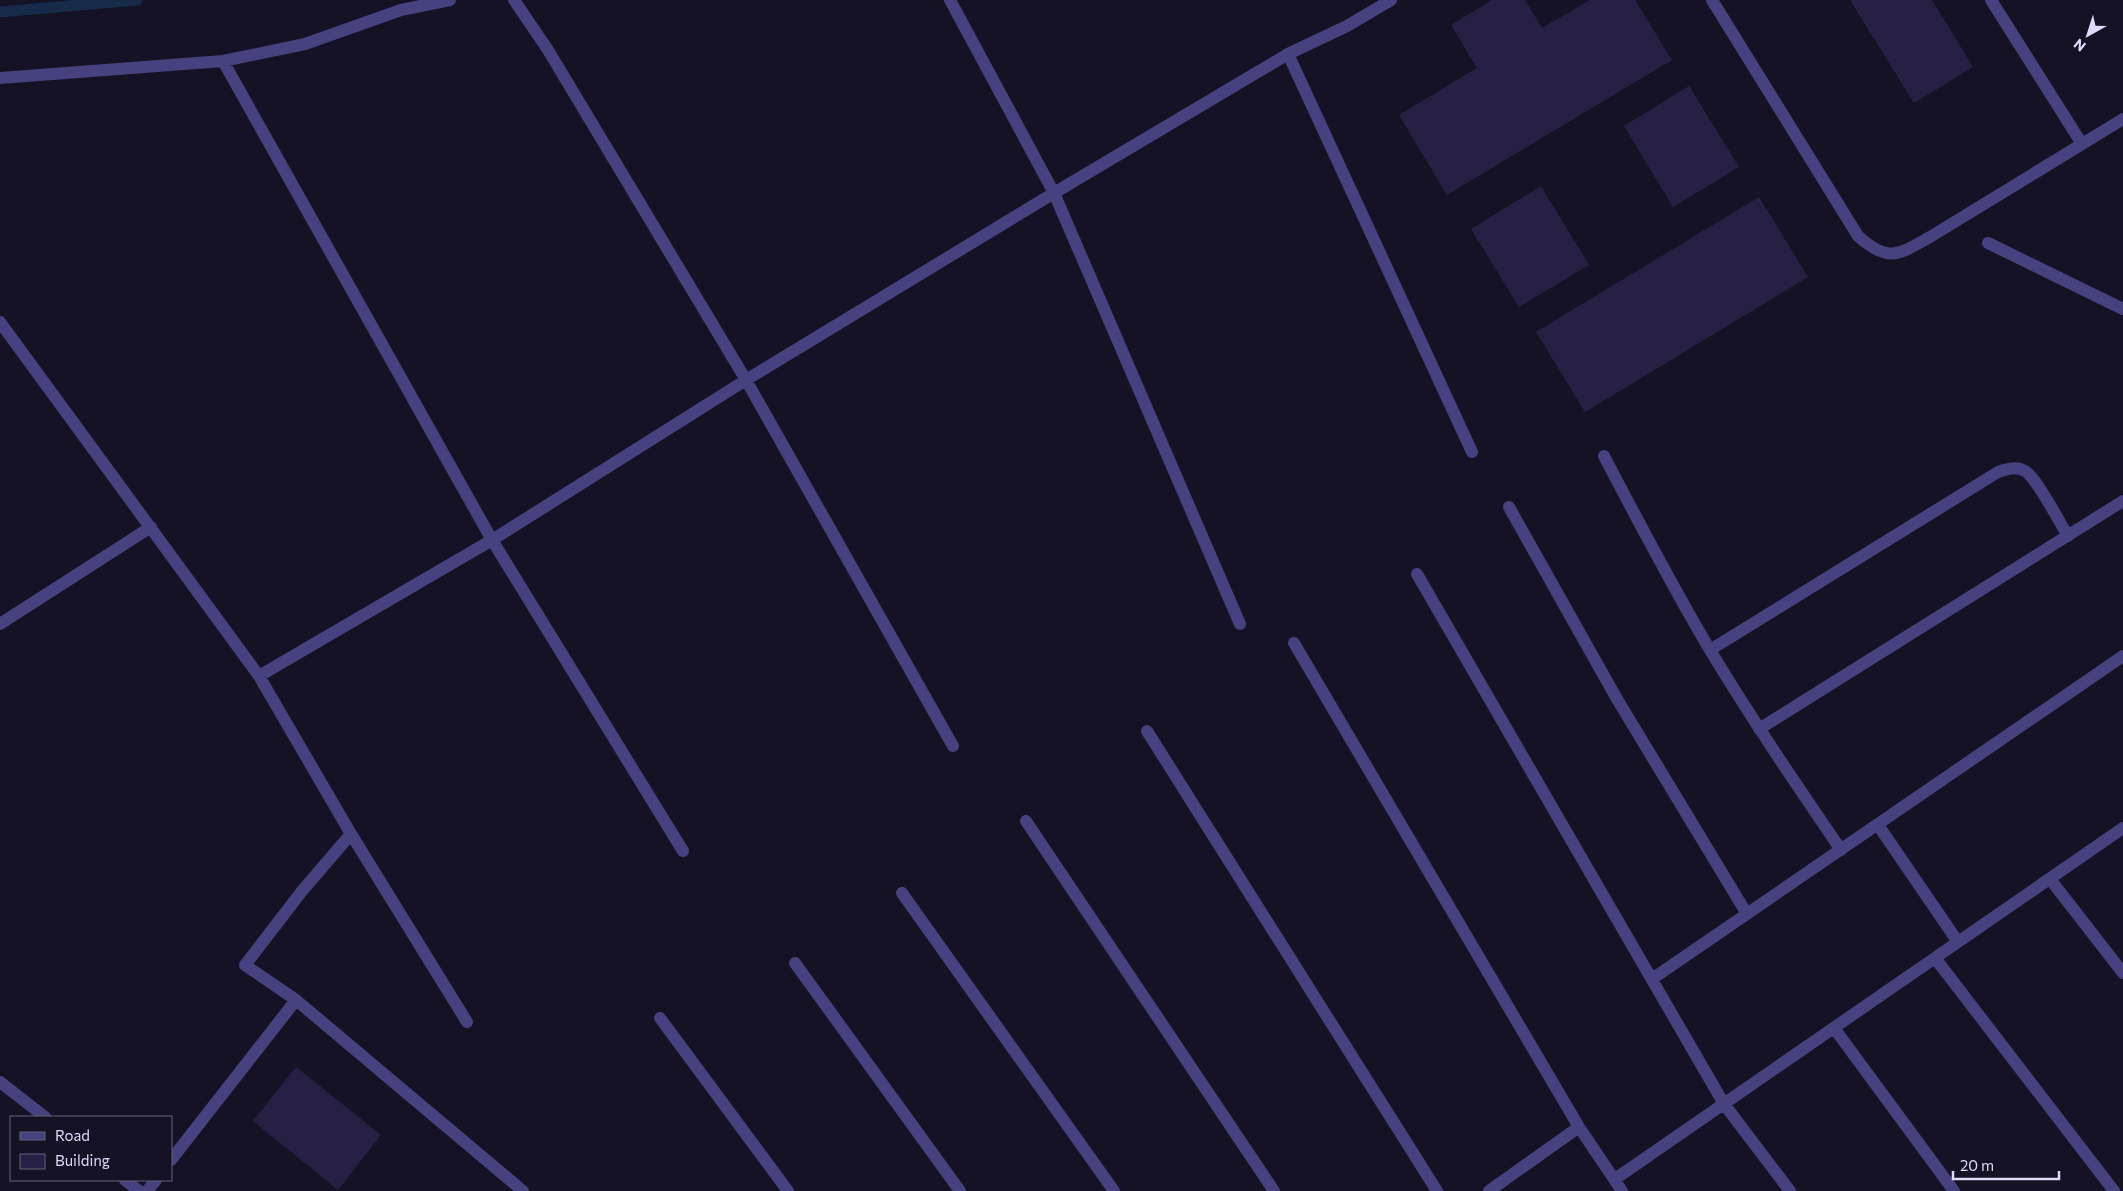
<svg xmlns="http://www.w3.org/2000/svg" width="2123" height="1191" font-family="Commissioner,sans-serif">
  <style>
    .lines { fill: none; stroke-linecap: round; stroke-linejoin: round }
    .stream { stroke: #162a4a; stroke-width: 11 }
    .building { fill: #282044 }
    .lane { stroke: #45427f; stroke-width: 12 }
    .street { stroke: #45427f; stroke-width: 12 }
  </style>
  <rect width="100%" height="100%" fill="#151225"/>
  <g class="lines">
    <path class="stream" d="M0,12L137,0"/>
  </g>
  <path class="building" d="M1492,0H1525L1542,28L1590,0H1635L1672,60L1447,195L1399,115L1477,68L1451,25Z
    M1850,0H1932L1973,67L1914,103Z
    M1689,86L1739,167L1673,207L1624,126Z
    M1541,186L1589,265L1519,307L1471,229Z
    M1759,197L1808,277L1585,412L1536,332Z
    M296,1067L381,1135L338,1190L253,1121Z"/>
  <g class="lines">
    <path class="lane" d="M1288,54L1472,452
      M492,540L683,851"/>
    <path class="street" d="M514,0L548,50L746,380L953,746
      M950,0L1054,193L1240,624
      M1712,0L1858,236C1888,263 1898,255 1930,237L2123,119
      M1991,0L2082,144
      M223,61L492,540
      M0,78L223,61L305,44L401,10L450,0
      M1988,243L2123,309
      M0,322L259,676L351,834L467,1022
      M1604,456C1638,521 1672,586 1710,650C1751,718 1796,784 1841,850
      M1509,507L1617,699L1747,914
      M1417,574L1724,1104L1790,1191
      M0,624L151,527
      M1294,643L1579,1127L1489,1191
      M1710,650L1998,472C2007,469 2016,466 2025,471C2036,477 2060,523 2068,536
      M259,676L492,540L746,380L1054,193L1288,54L1347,26L1391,0
      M1759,729L2123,501
      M1147,731L1437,1191
      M1026,821L1274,1191
      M1878,825L1958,942
      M351,834L302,891L245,965L296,1000L523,1191
      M2050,879L2123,973
      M902,893L1114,1191
      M1935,958L2114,1191
      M795,963L960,1191
      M1652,979L2123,656
      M660,1018L788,1191
      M1834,1028L1954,1191
      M0,1082L45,1117
      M1579,1127L1622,1191
      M171,1160L296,1000
      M1615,1179L2123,828
      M125,1180L139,1191
      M147,1191L156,1180"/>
  </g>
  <rect x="10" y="1116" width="162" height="65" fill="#151225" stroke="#65627b"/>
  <rect x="20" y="1132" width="25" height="8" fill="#45427f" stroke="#65627b"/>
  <text x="55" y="1141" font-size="15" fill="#dedafb">Road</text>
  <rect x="20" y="1154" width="25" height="15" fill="#282044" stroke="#65627b"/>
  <text x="55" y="1166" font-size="15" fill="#dedafb">Building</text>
  <g transform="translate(2088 35) rotate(219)" stroke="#151225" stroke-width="4" paint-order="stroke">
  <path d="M0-4L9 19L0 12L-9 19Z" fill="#dedafb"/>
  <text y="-8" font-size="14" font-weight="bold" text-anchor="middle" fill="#dedafb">N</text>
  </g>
  <path d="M1953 1171v8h106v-8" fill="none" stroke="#dedafb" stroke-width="2.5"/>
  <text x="1960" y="1171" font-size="15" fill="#dedafb" stroke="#151225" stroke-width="4" paint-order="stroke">20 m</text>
</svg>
